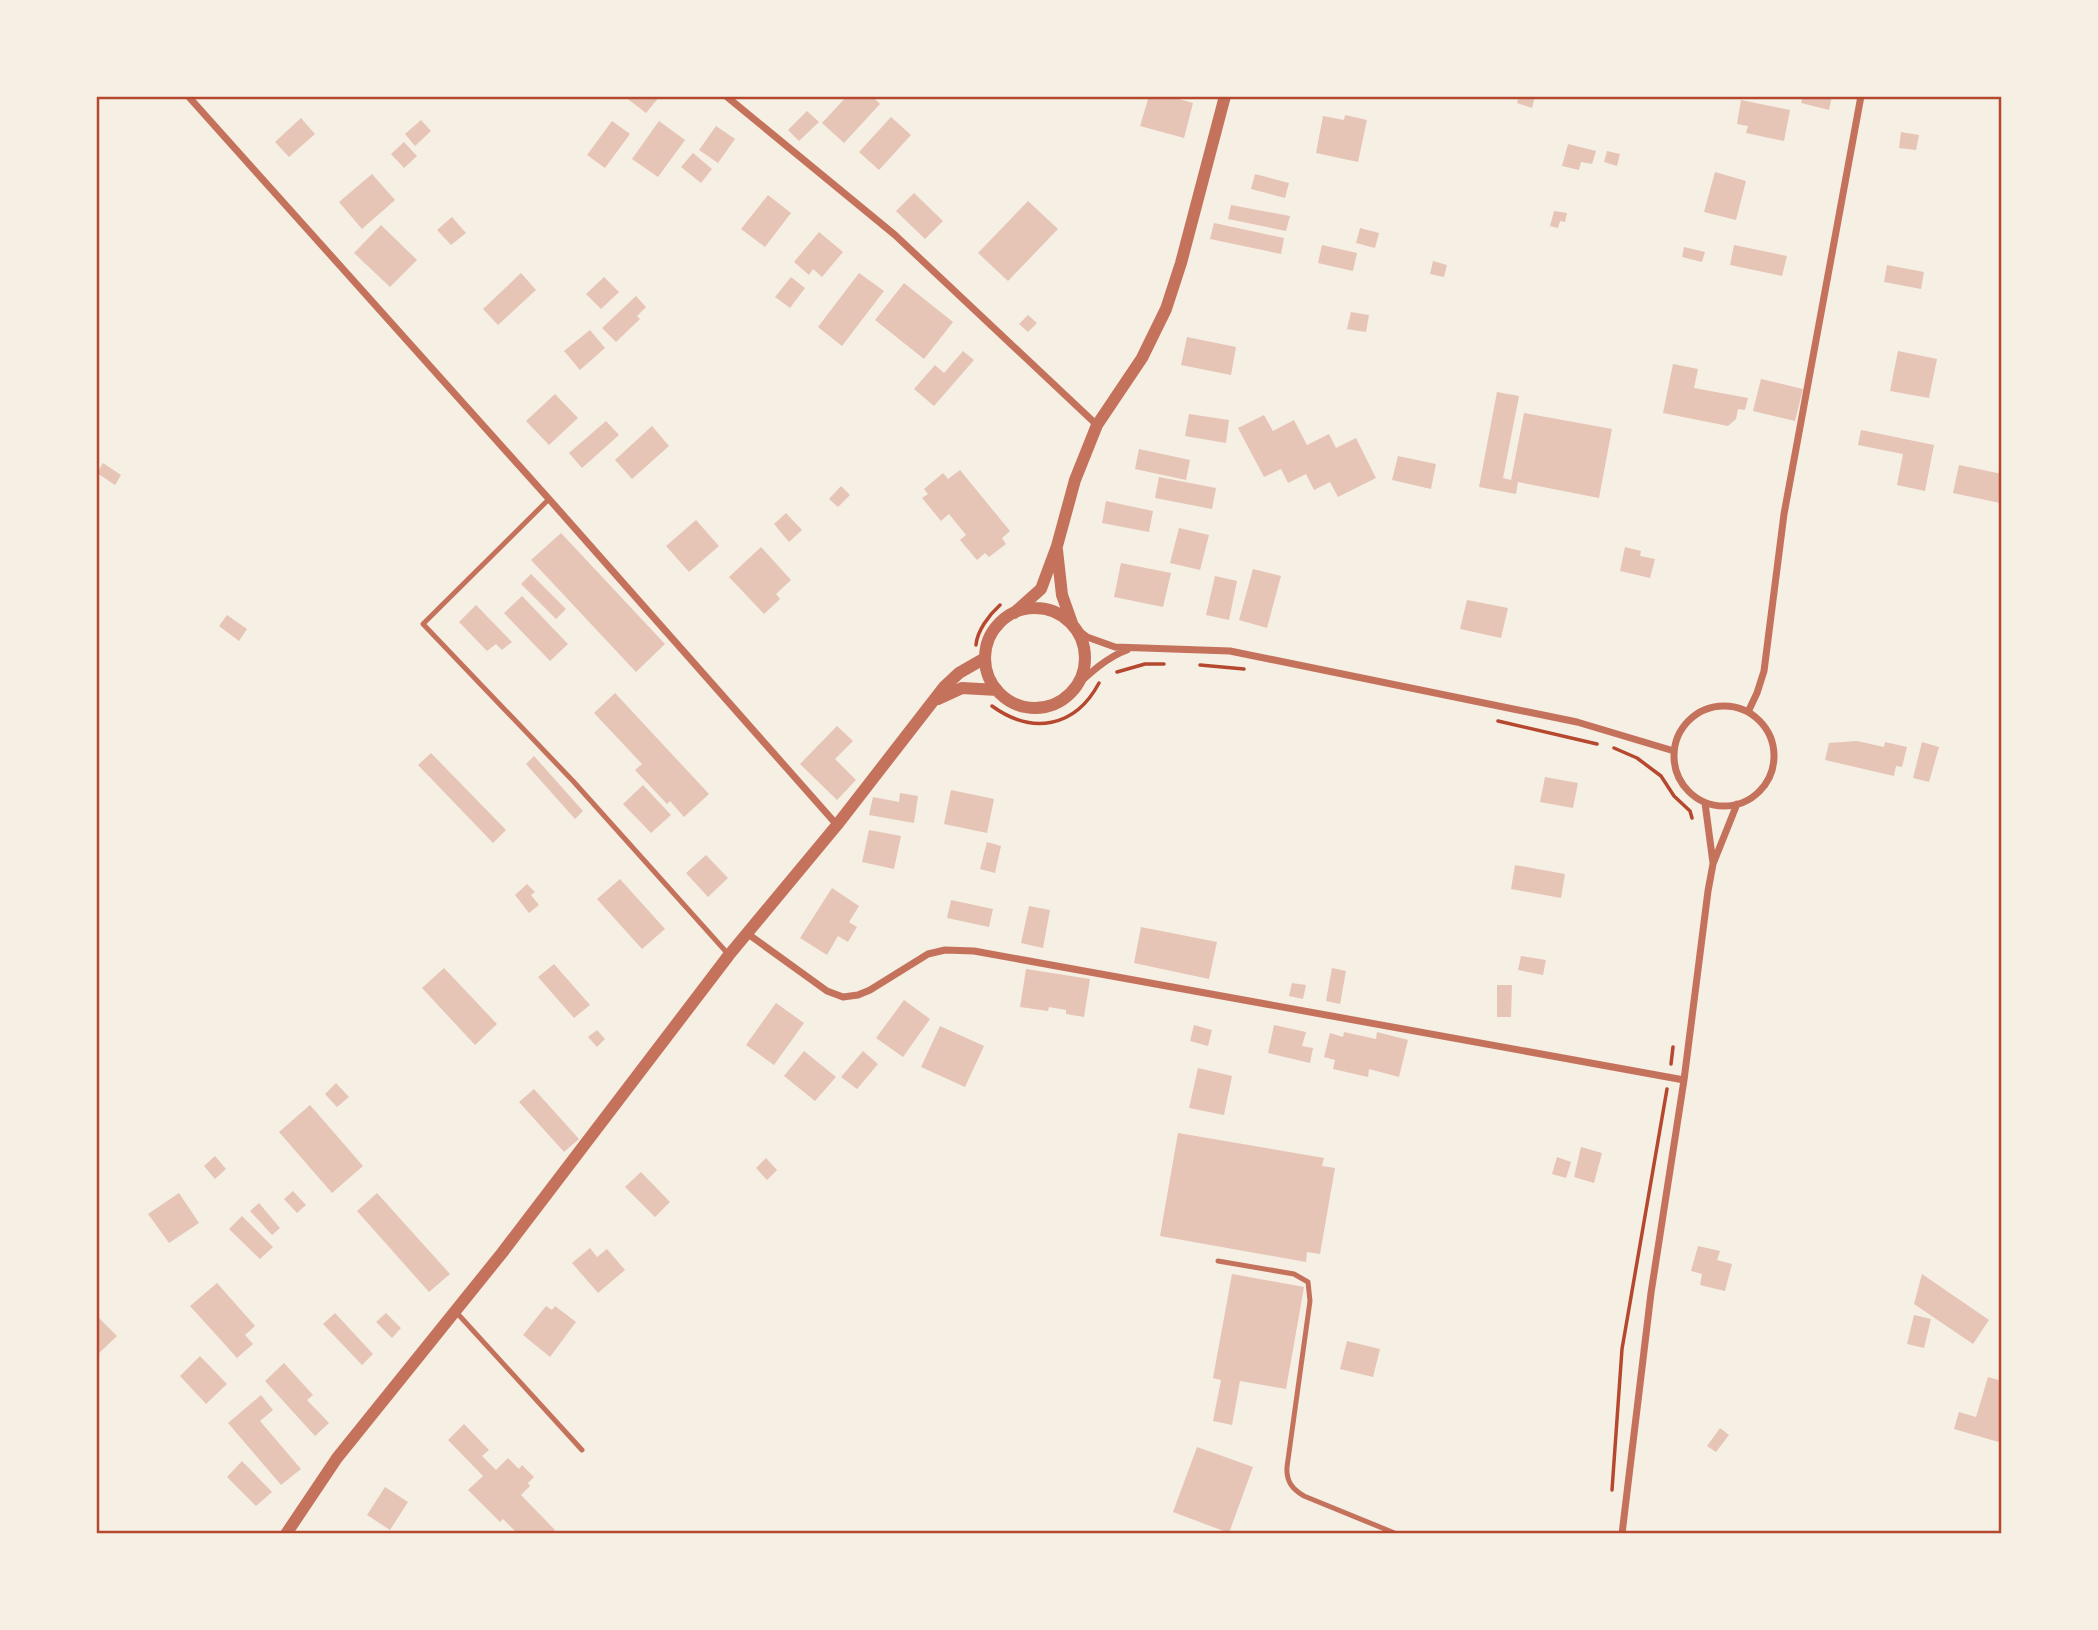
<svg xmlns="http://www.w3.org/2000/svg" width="2098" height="1630" font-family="Overpass,sans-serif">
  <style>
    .building { fill: #e6c5b7 }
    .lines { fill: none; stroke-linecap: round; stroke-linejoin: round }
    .path { stroke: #b5482f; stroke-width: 3.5 }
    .service { stroke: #c5725c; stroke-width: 5 }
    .minor { stroke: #c5725c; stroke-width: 7 }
    .tertiary { stroke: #c5725c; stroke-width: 12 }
    .neatline { fill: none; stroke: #b5482f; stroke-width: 2.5 }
  </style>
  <rect width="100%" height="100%" fill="#f6efe4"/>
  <path class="building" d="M624,96H660L646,113Z
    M847,96H872L880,104L844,143L822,123Z
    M1149,96H1168L1193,103L1184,138L1140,126Z
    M1519,96H1535L1532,108L1517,103Z
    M1803,96H1832L1829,110L1801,103Z
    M1741,100L1790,110L1784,141L1746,133L1748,126L1737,124Z
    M807,111L819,122L799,141L788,130Z
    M1345,115L1367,120L1358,162L1316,153L1323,116L1344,120Z
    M891,117L911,135L879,170L859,152Z
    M301,118L315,134L289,157L275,142Z
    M421,120L431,131L415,146L405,134Z
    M612,121L630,134L605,168L587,155Z
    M659,121L685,140L658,177L632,159Z
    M716,126L735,139L718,163L699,150Z
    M1901,132L1919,135L1916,150L1899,148Z
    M404,142L417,156L404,168L391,154Z
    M1568,144L1596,151L1592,164L1581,162L1579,170L1562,166Z
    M1607,151L1620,154L1617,166L1604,162Z
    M693,153L712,169L701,183L681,167Z
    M1715,172L1746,181L1736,220L1704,212Z
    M372,174L395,200L362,229L339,202Z
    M1255,174L1289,183L1285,198L1251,189Z
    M914,193L943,221L925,239L896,211Z
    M768,195L791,213L765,247L741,229Z
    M1028,201L1058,229L1008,281L978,253Z
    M1231,205L1290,216L1286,231L1228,219Z
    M1554,211L1567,213L1565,222L1560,221L1558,228L1550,226Z
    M452,217L466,233L451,245L437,230Z
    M1214,223L1284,238L1281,254L1210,239Z
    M381,225L417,260L390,287L354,253Z
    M1360,228L1379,233L1375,248L1356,243Z
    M819,232L843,252L822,277L813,269L809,275L794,262Z
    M1322,245L1357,253L1353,271L1318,263Z
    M1734,245L1787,256L1782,276L1730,265Z
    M1684,247L1705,252L1702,262L1682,257Z
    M1433,261L1447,265L1444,277L1430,274Z
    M1887,265L1924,272L1921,289L1884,282Z
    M521,273L536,290L498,325L483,309Z
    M859,273L884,291L842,346L818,327Z
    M604,277L619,292L601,309L586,294Z
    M791,277L805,288L790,308L775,297Z
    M904,283L953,322L924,359L875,320Z
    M636,296L646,307L637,316L640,319L616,342L602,328Z
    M1351,312L1369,315L1366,332L1347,329Z
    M1028,315L1037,323L1028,332L1019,324Z
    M590,330L605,348L580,370L564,351Z
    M1187,337L1236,347L1231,375L1181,365Z
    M963,351L974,360L934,406L914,389L935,365L944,373Z
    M1898,351L1937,359L1929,398L1890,391Z
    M1673,364L1698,369L1694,388L1748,398L1745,410L1738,409L1736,419L1728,426L1663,413Z
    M1761,379L1803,389L1795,421L1753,411Z
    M1497,392L1519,396L1503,478L1511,480L1524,413L1612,429L1599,498L1518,482L1516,494L1479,487Z
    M555,394L578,418L549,445L526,421Z
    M1189,414L1229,420L1226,443L1185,436Z
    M1264,415L1273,431L1294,420L1307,445L1329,434L1336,448L1356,438L1376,478L1338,497L1330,482L1314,490L1306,474L1288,483L1281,469L1264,477L1238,428Z
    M606,421L619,435L582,468L569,453Z
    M652,426L669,446L632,479L615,460Z
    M1861,430L1934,445L1925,491L1897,485L1903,454L1858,445Z
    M1139,449L1190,460L1186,480L1135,469Z
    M1398,456L1436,464L1431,489L1392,480Z
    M103,463L121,475L115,485L97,473Z
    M1959,465L2002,474L2000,503L1953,493Z
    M960,470L1010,531L1002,538L1006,544L989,557L985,553L977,560L960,540L966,535L949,514L941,521L922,498L928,494L924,489L943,473L948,479Z
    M1159,477L1216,488L1212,509L1155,498Z
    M841,486L850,495L838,507L829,499Z
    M1106,501L1153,511L1149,532L1102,523Z
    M786,513L802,530L789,542L774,524Z
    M696,520L719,546L689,572L666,546Z
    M1179,528L1209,535L1200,570L1170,563Z
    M561,533L665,644L636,672L531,560Z
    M761,547L791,580L776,594L780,599L764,614L729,577Z
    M1625,547L1641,551L1640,556L1655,559L1650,578L1620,571Z
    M1121,563L1171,573L1163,607L1114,597Z
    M1253,569L1281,576L1267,628L1239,620Z
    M531,574L566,609L556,619L521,584Z
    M1215,576L1237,581L1229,620L1206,615Z
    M522,596L568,644L550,661L504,613Z
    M1467,600L1508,608L1501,638L1460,629Z
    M476,605L512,642L502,650L496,644L487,651L459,622Z
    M227,615L247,629L239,641L219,626Z
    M615,693L709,794L684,817L670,801L667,804L635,770L642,764L594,713Z
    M837,726L853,741L835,759L856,780L837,800L800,764Z
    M1857,741L1884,747L1885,742L1907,747L1902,767L1896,766L1894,776L1825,760L1829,743Z
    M1922,742L1939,747L1929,782L1913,778Z
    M431,753L506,830L493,843L418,765Z
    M534,756L583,811L575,819L526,764Z
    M1545,777L1578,783L1573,808L1540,802Z
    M643,785L671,815L651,833L623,804Z
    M951,790L994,799L987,833L944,824Z
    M900,793L918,796L914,823L869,815L873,797L899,802Z
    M869,830L901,836L894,869L862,862Z
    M987,842L1001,846L995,873L980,869Z
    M706,855L728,878L708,897L686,873Z
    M1515,865L1565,874L1561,898L1511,889Z
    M620,879L665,929L642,949L597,899Z
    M527,884L535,892L531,895L539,905L529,913L515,895Z
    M832,888L859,906L849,922L857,927L848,942L838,936L827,955L800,938Z
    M951,900L993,909L989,927L947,918Z
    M1029,906L1050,910L1043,948L1021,943Z
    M1141,927L1217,942L1209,979L1134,963Z
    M1521,956L1546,960L1543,975L1518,970Z
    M554,964L590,1005L574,1018L538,977Z
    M444,968L497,1024L475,1045L422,988Z
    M1332,968L1346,971L1340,1004L1326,1001Z
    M1026,969L1090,979L1084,1017L1066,1014V1010L1049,1007L1048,1011L1020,1007Z
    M1292,983L1306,985L1303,999L1289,996Z
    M1497,985H1512L1511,1017H1497Z
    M904,1000L930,1019L903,1057L876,1038Z
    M776,1003L804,1023L774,1065L746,1045Z
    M1194,1025L1212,1030L1208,1046L1190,1041Z
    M1274,1025L1306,1032L1302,1046L1313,1048L1310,1063L1268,1053Z
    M940,1026L984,1046L965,1087L921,1067Z
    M597,1030L605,1039L597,1047L588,1037Z
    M1344,1032L1376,1039L1377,1032L1408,1040L1399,1077L1369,1069L1368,1077L1333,1069L1335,1060L1324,1057L1330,1033L1343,1037Z
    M804,1051L836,1077L815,1101L784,1076Z
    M863,1051L878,1064L857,1089L841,1077Z
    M1198,1068L1232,1076L1224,1115L1189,1108Z
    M336,1083L349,1097L337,1107L325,1094Z
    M534,1089L579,1139L564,1152L519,1102Z
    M310,1105L363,1166L332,1193L279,1132Z
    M1178,1133L1324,1158L1322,1166L1335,1168L1320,1254L1307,1252L1306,1262L1160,1236Z
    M1581,1147L1602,1153L1594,1183L1574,1177Z
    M215,1156L226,1169L215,1179L204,1166Z
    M1557,1157L1571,1162L1566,1178L1552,1174Z
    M766,1158L777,1170L767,1180L756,1168Z
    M641,1172L670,1202L655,1217L625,1187Z
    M293,1191L306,1205L297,1213L284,1199Z
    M179,1193L199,1223L169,1243L148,1214Z
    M377,1193L450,1274L429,1292L357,1211Z
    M259,1203L280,1228L272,1235L250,1211Z
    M242,1216L273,1247L260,1259L229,1229Z
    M1698,1246L1720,1251L1717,1260L1732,1264L1725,1291L1700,1285L1702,1274L1691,1271Z
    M590,1248L597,1257L607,1249L625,1270L598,1293L572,1263Z
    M1232,1274L1304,1287L1286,1389L1240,1381L1232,1425L1213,1421L1221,1380L1213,1378Z
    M1922,1274L1989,1320L1973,1344L1914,1304Z
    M217,1283L255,1326L245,1335L253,1344L237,1358L190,1306Z
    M546,1306L552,1310L555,1306L576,1322L550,1357L523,1335Z
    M335,1313L373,1354L362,1365L323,1324Z
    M386,1313L401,1328L392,1338L376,1322Z
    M96,1315L117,1336L96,1356Z
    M1914,1315L1931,1319L1924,1348L1907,1344Z
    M1347,1341L1380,1349L1373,1377L1340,1369Z
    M200,1356L227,1384L206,1404L180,1376Z
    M284,1363L313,1395L307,1400L329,1423L315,1436L265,1381Z
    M1988,1377L2002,1381V1443L1954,1429L1959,1412L1976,1417Z
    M261,1395L273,1410L260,1421L301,1469L281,1485L228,1423Z
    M464,1424L489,1450L482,1456L496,1470L508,1458L519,1469L522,1465L534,1477L528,1483L530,1486L521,1495L555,1530L551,1534H518L503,1519L500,1522L468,1490L483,1476L448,1440Z
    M1720,1428L1729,1435L1716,1452L1707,1446Z
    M1197,1447L1253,1467L1229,1533L1173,1512Z
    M242,1461L272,1492L256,1506L227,1477Z
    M385,1487L408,1502L390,1530L367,1515Z"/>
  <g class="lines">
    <path class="path" d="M976,645C977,631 989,615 1000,605
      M1200,665L1244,669
      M1117,672L1145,664H1164
      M992,706C1032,735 1075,728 1099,683
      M1498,721L1597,744
      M1614,748L1637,758L1661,776L1674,796L1690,811L1692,818
      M1671,1064L1673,1047
      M1612,1490L1622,1349L1667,1089"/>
    <path class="service" d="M549,499L423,624L573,781L729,955
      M1218,1261L1294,1274L1308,1282L1310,1301L1287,1467C1286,1481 1292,1489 1304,1496L1397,1534
      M457,1313L582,1450"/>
    <path class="minor" d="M188,96L549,499L837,825
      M726,96L895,235L1097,425
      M1073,626L1087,637L1115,647L1230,651L1577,722L1674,751
      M1074,688C1089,674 1107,657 1127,650
      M1674 756a50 50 0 1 1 100 0a50 50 0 1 1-100 0Z
      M1748,712L1757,693L1764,671L1784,514L1861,96
      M1705,803L1713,863
      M748,934L827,991L843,997L858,995L870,990L928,954L945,950L974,951L1684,1080
      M1622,1534L1651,1293L1684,1080L1708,891L1713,864L1737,804"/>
    <path class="tertiary" d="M1057,550L1062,595L1073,626
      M985 658a50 50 0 1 1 100 0a50 50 0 1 1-100 0Z
      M1014,613L1041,589L1057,546L1075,480L1097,425L1142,358L1166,309L1181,263L1225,96
      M938,699L962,688L997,690
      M286,1534L337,1458L502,1253L729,955L837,825L944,687L959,673L985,658"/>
  </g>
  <rect width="2098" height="1630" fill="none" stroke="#f6efe4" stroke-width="196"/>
  <rect x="98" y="98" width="1902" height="1434" class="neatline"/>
</svg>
